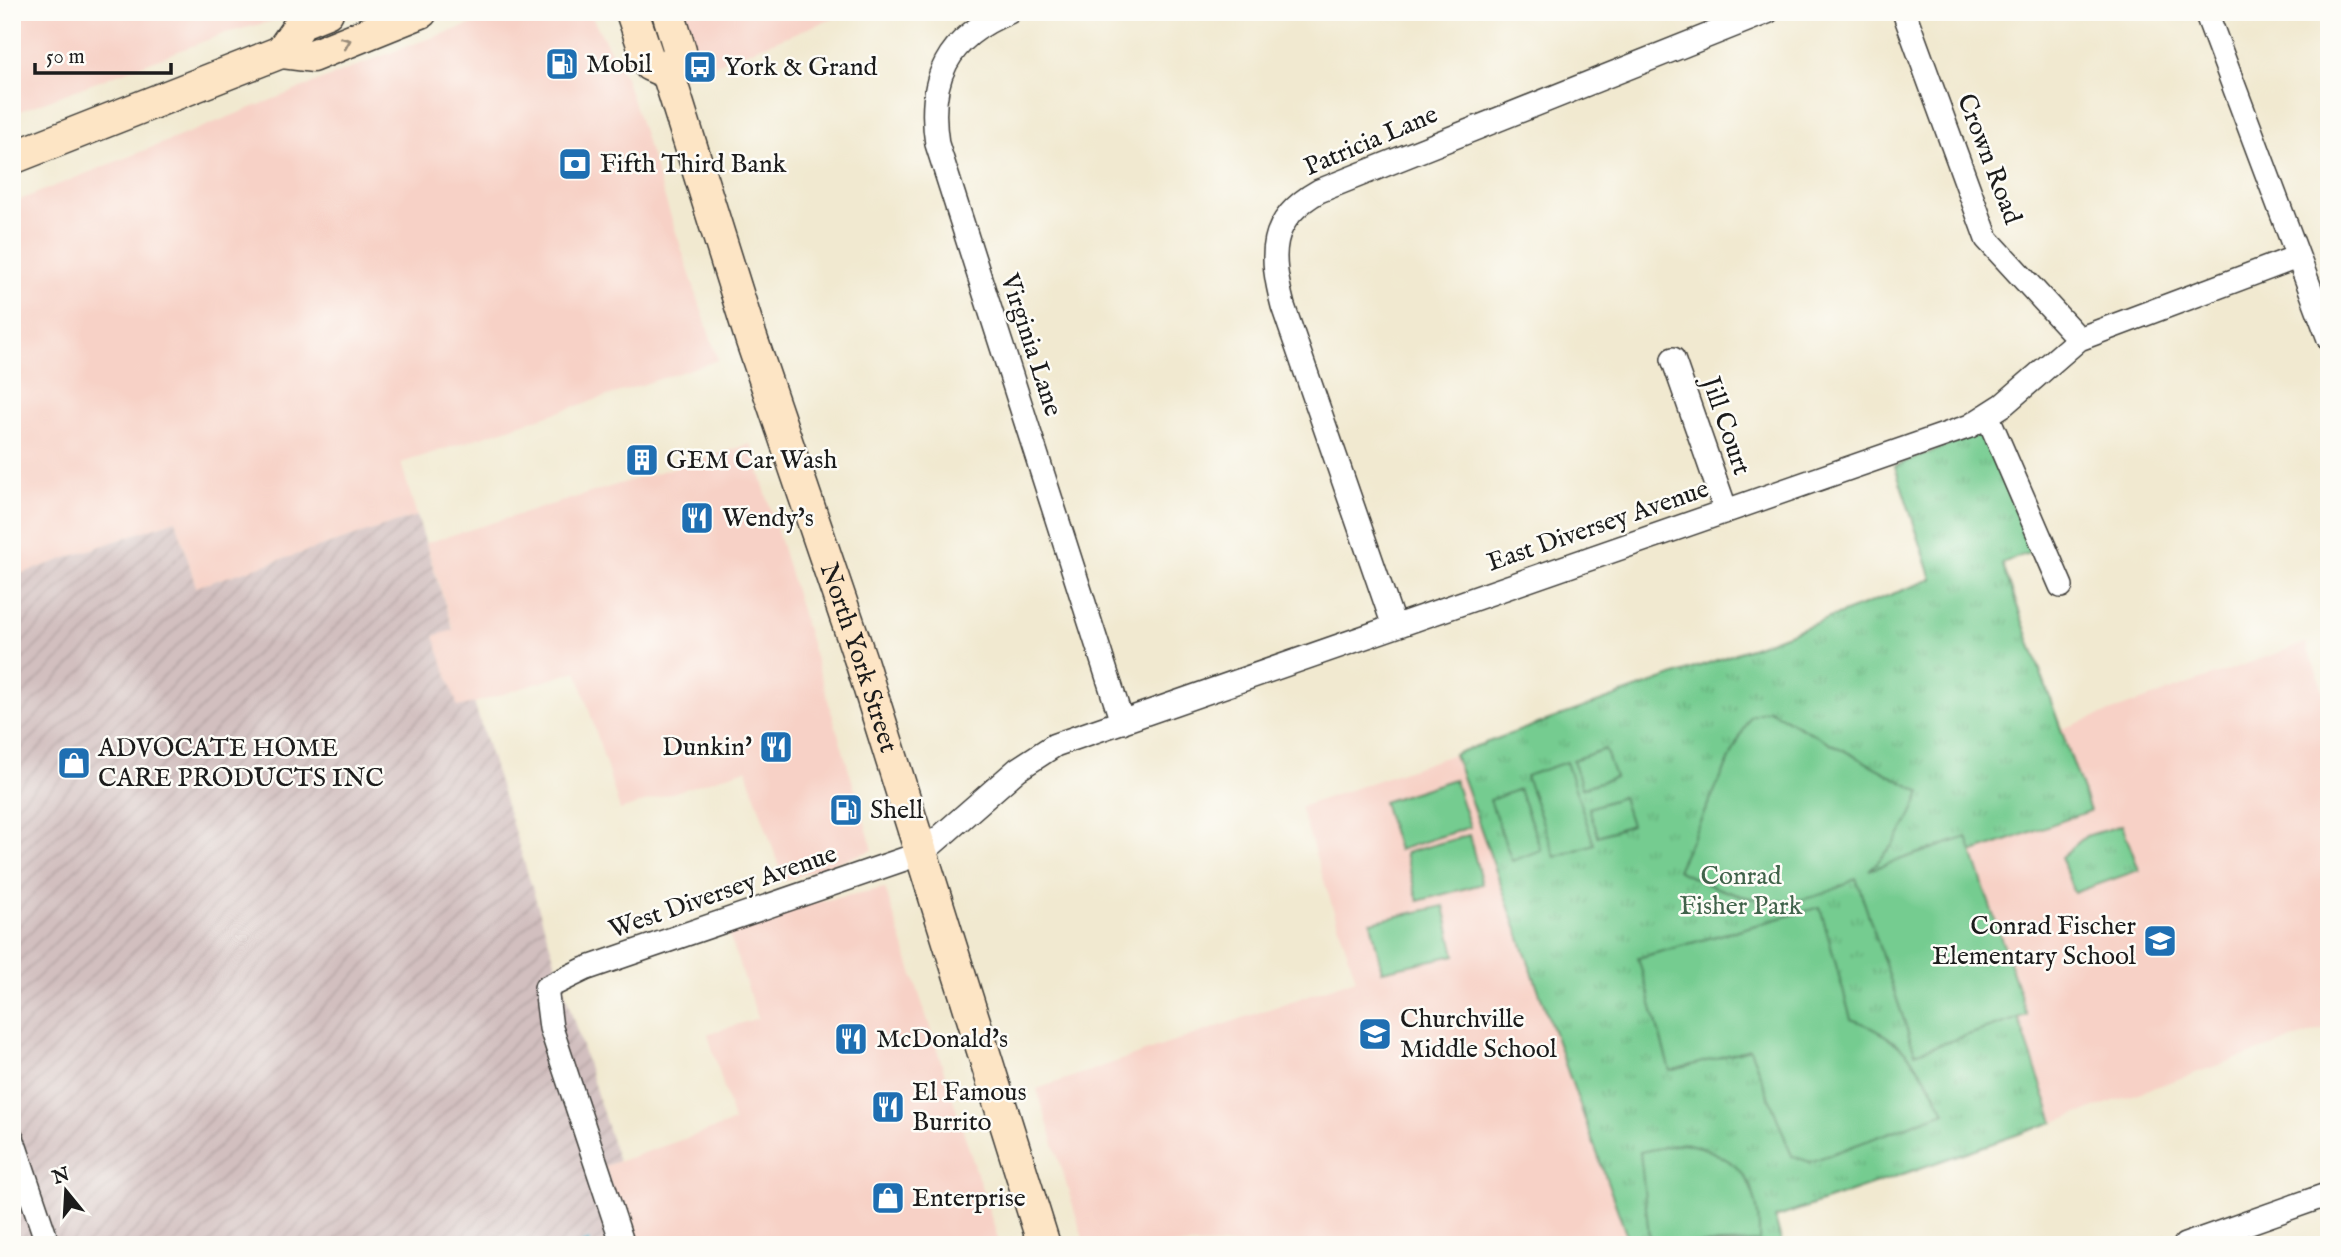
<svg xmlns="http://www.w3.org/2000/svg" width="2341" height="1257" font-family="'IM FELL English',serif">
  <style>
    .built { fill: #f7d1c6 }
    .industrial { fill: url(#industrial-furrows) }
    .park { fill: url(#park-tufts); stroke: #487456; stroke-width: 2 }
    .garden { fill: #75cc90; stroke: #487456; stroke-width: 2 }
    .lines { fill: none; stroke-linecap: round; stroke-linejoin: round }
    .stream { stroke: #49b1c8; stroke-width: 5 }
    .street-casing { stroke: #3c3b37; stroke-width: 26 }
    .secondary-casing { stroke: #3c3b37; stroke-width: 35 }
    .street { stroke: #fff; stroke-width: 23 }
    .secondary { stroke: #fde5c5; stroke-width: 32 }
    .oneway { stroke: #988b79 }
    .labels { text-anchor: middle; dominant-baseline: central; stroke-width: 5; stroke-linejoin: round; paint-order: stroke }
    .poi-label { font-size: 26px; fill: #1c1c1c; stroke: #fdfcf7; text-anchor: start }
    .street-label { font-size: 26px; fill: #1c1c1c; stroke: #fdfcf7 }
    .park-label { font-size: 26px; fill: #40624a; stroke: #fdfcf7 }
  </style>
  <defs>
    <pattern id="industrial-furrows" width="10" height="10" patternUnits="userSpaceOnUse" patternTransform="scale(1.75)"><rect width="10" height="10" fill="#d2bfbf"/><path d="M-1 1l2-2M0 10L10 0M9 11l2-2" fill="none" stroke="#b4a4a4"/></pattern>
    <pattern id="park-tufts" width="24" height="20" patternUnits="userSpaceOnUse" patternTransform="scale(1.75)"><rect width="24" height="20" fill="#75cc90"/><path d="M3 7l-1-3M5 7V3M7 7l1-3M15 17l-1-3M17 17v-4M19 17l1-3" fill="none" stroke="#65af7c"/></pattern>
  </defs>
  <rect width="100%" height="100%" fill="#fdfcf7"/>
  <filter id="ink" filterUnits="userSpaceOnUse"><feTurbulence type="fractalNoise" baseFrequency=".0143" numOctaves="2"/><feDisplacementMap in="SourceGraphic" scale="14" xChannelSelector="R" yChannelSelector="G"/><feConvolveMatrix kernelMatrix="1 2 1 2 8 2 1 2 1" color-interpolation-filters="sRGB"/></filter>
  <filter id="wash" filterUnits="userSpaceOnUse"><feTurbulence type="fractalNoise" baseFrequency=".00686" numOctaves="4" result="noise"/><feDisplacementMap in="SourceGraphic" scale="28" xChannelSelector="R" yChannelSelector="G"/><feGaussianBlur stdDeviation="1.57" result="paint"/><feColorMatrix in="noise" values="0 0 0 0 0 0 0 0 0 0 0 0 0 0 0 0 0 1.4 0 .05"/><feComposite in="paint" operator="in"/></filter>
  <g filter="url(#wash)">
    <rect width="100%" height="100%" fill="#f1e9d0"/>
    <path class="built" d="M12,12H306L226,33L12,114Z
      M507,12H589L625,77L718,360L401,463L417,516L196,587L176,520L12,577V203L405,47Z
      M660,12H832L834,18L680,78Z
      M751,444L873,850L784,881L746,769L620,810L577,671L458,708L434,636L453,629L426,543Z
      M2306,643L2329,706V1027L2054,1122L1963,855L2090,811L2061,729Z
      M1454,754L1630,1245H1085L1037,1089L1356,979L1300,807Z
      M885,888L1000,1245H631L605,1166L734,1122L708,1034L758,1018L724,921Z"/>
    <path class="industrial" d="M417,516L453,630L434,636L458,707L474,703L618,1161L605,1166L631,1245H12V577L176,520L196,587Z"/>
    <path class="park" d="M1976,434L1987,440L2032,552L2002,563L2090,811L1963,856L2054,1122L1775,1218L1782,1245H1630L1454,754L1756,646L1932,579L1895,466Z
      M2122,825L2139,870L2074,893L2061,857L2086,836Z"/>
    <path class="garden" d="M1769,710L1921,792C1909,825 1894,847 1869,870L1967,837L2027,1015L1915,1053L1856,878C1792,917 1740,902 1677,870L1750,716Z
      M1605,749L1615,777L1582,788L1573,760Z
      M1566,762L1594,844L1555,857L1526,776Z
      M1454,779L1470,827L1398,850L1383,802Z
      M1519,789L1541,850L1512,861L1490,800Z
      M1622,797L1631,825L1598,836L1589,808Z
      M1469,835L1482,884L1418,901L1405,853Z
      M1444,906L1455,955L1382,971L1371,922Z
      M1820,907L1851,1019C1901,1036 1922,1067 1945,1112L1810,1162L1792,1156L1750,1049L1670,1071L1638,958Z
      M1684,1143C1742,1156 1761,1184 1759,1242L1650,1245L1640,1152Z"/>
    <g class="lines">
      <path class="stream" d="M582,1245L588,1243"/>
    </g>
  </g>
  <g filter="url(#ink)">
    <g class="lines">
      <defs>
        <path id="street" d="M1009,12C947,37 927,79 937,144L1122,722
          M1904,12L1987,239L2079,339
          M2206,12L2329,339
          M1673,359L1726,511
          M1988,417L2061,586
          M1394,626L1283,306C1270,255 1267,220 1319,191L1767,12
          M12,1138L48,1245
          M623,1245L551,1028L546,988L585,969L922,853L1018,769L1055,745L1970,426L2003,405L2079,339L2297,257
          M2185,1245L2329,1194"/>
        <g id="secondary">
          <path d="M632,12L650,65L668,73"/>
          <path id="s1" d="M668,12L680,51L668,73L751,338L862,664L1044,1245"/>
          <path d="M281,52L302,22L327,12"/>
          <path d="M12,158L281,52L312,56L421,12"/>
        </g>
      </defs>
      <use href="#street" class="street-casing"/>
      <use href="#secondary" class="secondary-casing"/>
      <use href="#street" class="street"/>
      <use href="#secondary" class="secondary"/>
    </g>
    <defs><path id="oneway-chevron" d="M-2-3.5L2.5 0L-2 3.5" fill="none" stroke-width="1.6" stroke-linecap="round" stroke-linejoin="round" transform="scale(1.75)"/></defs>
    <use class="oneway" href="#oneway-chevron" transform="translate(346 42) rotate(-22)"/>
  </g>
  <defs>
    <symbol id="fuel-square" viewBox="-11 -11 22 22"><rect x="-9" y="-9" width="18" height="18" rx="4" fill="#1f6fb2" stroke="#fdfcf7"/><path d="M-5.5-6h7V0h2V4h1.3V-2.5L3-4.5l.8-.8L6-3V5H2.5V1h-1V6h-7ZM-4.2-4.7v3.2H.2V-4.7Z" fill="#fff"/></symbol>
    <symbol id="bus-square" viewBox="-11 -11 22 22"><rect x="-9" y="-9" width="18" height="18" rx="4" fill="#1f6fb2" stroke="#fdfcf7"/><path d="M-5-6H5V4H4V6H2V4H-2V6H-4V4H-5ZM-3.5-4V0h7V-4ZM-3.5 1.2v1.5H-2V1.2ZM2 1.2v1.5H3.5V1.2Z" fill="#fff"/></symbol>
    <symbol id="bank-square" viewBox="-11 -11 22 22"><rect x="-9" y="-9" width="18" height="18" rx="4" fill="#1f6fb2" stroke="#fdfcf7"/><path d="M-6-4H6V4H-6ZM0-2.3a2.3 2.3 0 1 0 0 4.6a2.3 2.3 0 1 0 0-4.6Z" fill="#fff"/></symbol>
    <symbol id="building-square" viewBox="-11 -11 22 22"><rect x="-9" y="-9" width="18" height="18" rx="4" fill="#1f6fb2" stroke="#fdfcf7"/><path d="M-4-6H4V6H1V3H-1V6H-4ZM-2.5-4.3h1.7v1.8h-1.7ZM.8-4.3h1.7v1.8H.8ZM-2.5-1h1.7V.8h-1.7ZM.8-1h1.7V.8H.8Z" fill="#fff"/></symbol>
    <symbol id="restaurant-square" viewBox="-11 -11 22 22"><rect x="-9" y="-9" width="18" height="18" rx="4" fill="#1f6fb2" stroke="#fdfcf7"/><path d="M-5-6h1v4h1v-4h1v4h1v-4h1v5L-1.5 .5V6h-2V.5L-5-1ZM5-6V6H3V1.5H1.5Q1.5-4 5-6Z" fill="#fff"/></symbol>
    <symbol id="shop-square" viewBox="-11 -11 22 22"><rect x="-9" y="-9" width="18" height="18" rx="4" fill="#1f6fb2" stroke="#fdfcf7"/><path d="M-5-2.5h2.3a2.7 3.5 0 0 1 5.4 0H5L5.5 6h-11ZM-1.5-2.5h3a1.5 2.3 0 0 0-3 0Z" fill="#fff"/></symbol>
    <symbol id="school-square" viewBox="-11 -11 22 22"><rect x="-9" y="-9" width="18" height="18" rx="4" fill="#1f6fb2" stroke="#fdfcf7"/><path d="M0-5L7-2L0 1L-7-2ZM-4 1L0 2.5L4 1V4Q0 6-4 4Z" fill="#fff"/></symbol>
  </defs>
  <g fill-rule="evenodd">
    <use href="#fuel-square" x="543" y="45" width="38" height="38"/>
    <use href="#bus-square" x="681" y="48" width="38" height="38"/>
    <use href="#bank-square" x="556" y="145" width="38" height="38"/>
    <use href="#building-square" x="623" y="441" width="38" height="38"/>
    <use href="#restaurant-square" x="678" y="499" width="38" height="38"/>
    <use href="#restaurant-square" x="757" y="728" width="38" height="38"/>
    <use href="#shop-square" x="55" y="744" width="38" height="38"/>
    <use href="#fuel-square" x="827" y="791" width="38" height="38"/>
    <use href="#school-square" x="2141" y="922" width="38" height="38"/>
    <use href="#school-square" x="1356" y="1015" width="38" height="38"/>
    <use href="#restaurant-square" x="832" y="1020" width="38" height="38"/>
    <use href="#restaurant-square" x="869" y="1088" width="38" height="38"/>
    <use href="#shop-square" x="869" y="1179" width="38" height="38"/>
  </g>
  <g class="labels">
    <g class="poi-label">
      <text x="586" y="64">Mobil</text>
      <text x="724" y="67">York &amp; Grand</text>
      <text x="600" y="164">Fifth Third Bank</text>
      <text x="666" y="460">GEM Car Wash</text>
      <text x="722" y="518">Wendy's</text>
      <text x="752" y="747" text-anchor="end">Dunkin'</text>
      <text x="98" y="748">ADVOCATE HOME<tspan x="98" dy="30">CARE PRODUCTS INC</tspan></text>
      <text x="870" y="810">Shell</text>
      <text x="2136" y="926" text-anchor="end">Conrad Fischer<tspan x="2136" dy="30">Elementary School</tspan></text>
      <text x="1400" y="1019">Churchville<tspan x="1400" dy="30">Middle School</tspan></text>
      <text x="876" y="1039">McDonald's</text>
      <text x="912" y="1092">El Famous<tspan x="912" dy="30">Burrito</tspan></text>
      <text x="912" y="1198">Enterprise</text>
    </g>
    <g class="street-label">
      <text transform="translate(1371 141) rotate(-23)">Patricia Lane</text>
      <text transform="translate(1989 159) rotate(69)">Crown Road</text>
      <text transform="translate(1031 345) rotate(72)">Virginia Lane</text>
      <text transform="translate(1726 426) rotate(71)">Jill Court</text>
      <text transform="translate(1598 526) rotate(-19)">East Diversey Avenue</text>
      <text stroke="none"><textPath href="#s1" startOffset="681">North York Street</textPath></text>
      <text transform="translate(723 892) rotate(-19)">West Diversey Avenue</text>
    </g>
    <g class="park-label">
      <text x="1741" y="876">Conrad<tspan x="1741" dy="30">Fisher Park</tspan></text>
    </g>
  </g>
  <rect width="2341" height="1257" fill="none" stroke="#fdfcf7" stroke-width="42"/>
  <g transform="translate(66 1191) rotate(342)" stroke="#fdfcf7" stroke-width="5" paint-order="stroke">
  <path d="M0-5L12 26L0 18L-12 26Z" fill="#1c1c1c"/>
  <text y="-10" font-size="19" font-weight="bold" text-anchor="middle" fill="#1c1c1c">N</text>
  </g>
  <path d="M35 63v10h136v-10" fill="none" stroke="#1c1c1c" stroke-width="3.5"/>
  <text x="46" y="63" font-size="21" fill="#1c1c1c" stroke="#fdfcf7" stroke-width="5" paint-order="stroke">50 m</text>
</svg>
